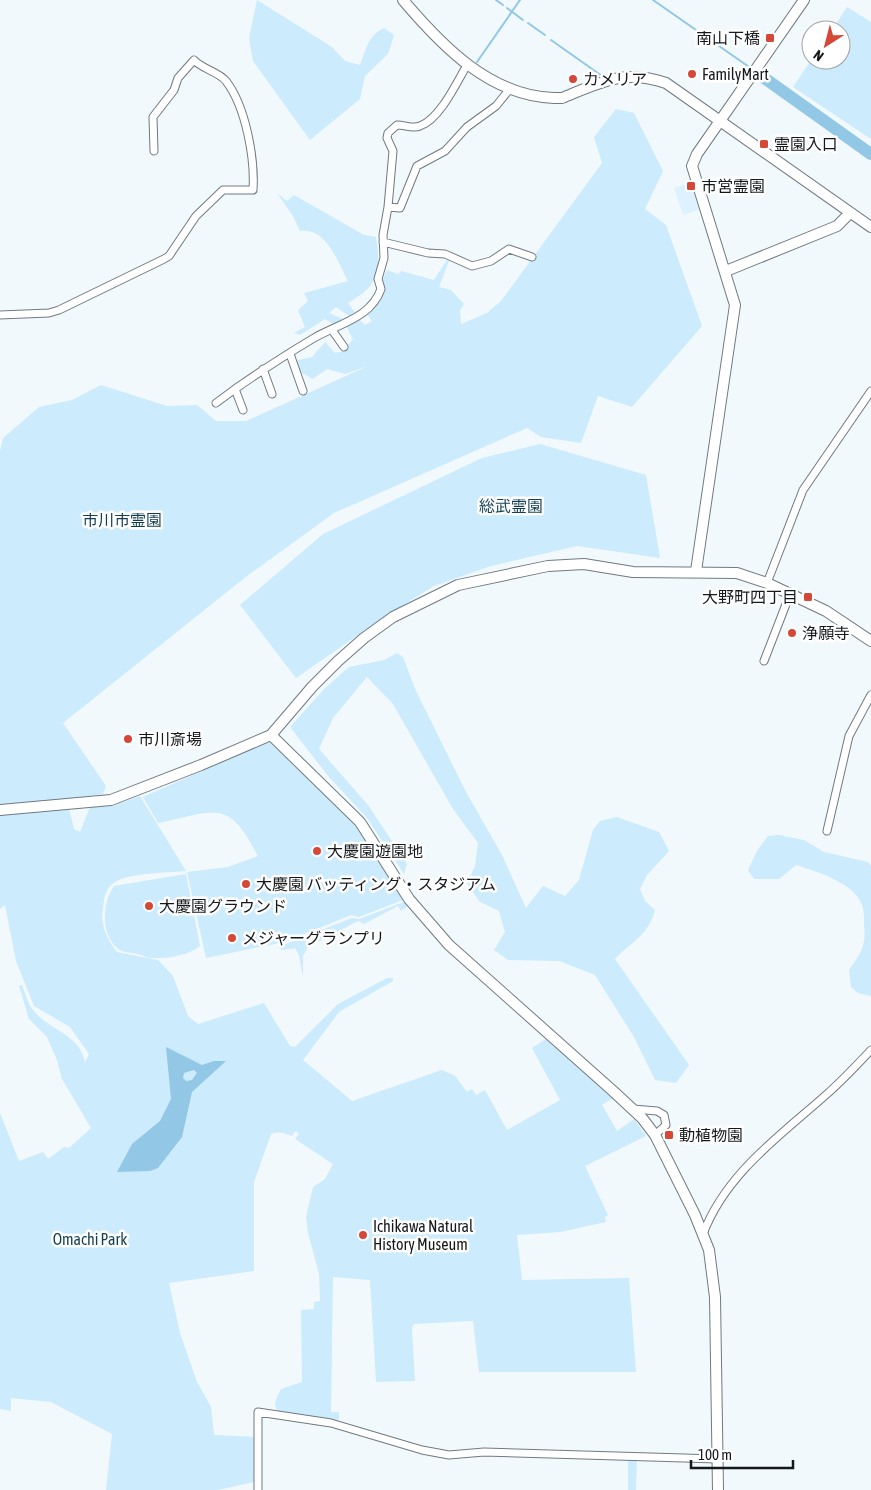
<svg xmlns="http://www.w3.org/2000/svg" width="871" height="1490" font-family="'Asap Condensed','Noto Sans JP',sans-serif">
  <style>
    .built { fill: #ddf2fe }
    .green { fill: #ccebfd }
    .water { fill: #92c7e6; fill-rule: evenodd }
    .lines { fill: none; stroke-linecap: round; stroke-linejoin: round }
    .stream { stroke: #92c7e6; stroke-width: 2 }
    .river { stroke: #92c7e6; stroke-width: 12 }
    .street-casing { stroke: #6f7a81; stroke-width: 9 }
    .secondary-casing { stroke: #6f7a81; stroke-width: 12 }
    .street { stroke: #fff; stroke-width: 7 }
    .secondary { stroke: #fff; stroke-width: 10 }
    .poi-dot { fill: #d54838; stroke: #fff; stroke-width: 2 }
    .labels { text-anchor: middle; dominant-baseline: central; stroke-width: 5; stroke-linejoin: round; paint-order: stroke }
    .poi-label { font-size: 16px; fill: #15191c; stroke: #fff; text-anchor: start }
    .park-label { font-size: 16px; fill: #133f54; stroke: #fff }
  </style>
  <rect width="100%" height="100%" fill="#f1f9fd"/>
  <path class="built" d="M692,182L701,209L683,215L674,188Z"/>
  <path class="green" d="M257,0L332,47L345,61L360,65C366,50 368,35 384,28L394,35L388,54L365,76L360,99L310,140L253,61L249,38Z
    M847,7L871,22V139L793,87L811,60H841V30H832Z
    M616,109L634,113L663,171L645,209L666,225L702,326L632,407L598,396L581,443L541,437L527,428L334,513L247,576L63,723L106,786L103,794L67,799L74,829L80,832L90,807L113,806L140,796L186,871C168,873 122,872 110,886C104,893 104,901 103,908C100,925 107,939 117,952L158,960L173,976L188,1016L198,1024L264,1003L290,1046L295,1047L338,1004L387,978H393V981L339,1012L303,1060L352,1101L442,1070L455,1076L467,1092L472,1089L476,1095L485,1090L507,1130L560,1100L532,1048L546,1039L613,1098L602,1105L617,1131L634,1119L646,1136L585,1166L608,1215L605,1217L606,1222L560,1232L517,1235L522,1280L629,1278L636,1372H479L473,1321L414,1324L412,1328L415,1381L376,1382L370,1280L333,1277L331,1412H339V1419L336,1421L278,1412C272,1403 277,1398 281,1389L302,1382L301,1310L314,1309V1302L320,1301L319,1274L308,1233L306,1217L313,1187L325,1179L333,1164L295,1139L299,1134L296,1131L292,1136C284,1133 279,1131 271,1134L254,1182V1271L169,1283L180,1333L197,1382L211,1407L214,1435L255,1437L254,1482L218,1490H106L112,1434L51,1402L11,1398V1411L0,1409V1113L19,1161L43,1152L48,1159L64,1147L69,1148L91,1128L62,1079L57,1060L47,1037L29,1019L19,986L22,985C25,993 28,1004 33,1010C49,1031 79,1033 85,1062L89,1054L70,1027L34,1006L16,961L5,905L0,909V451L3,438L39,407L72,400L101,385L167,406L197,405L216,421H246L368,366L345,374L327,369L313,379L298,371L295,361L312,357L325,342L335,353L344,351L353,339L346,326L358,318L365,325L372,321L366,313L373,309L386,288L381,284L387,270L398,274L401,271L434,280L447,260L449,261L439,287L451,290L464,304L460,310L461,324L487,313L501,301L602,163L594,137Z
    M277,193L287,201L294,195L364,235L376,237C381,270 380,285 348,303L356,314L352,318L336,307L329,313L345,320L337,326L325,319L300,335L294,333L305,327L298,310L308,301L304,293L348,281C338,263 327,227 300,231L293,216Z
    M540,444L646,475L660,558L577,546L491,566L434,586L384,617L296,678L240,605L323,534L482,458Z
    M397,653L403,657L416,691L466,792L502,855L526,908L543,886L565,896L579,880L593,830L600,821L617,817L659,832L669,851L647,875L640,889L645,901L655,910C648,936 632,941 615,959L689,1065L676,1083L655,1080L634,1037L595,975L559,961L508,960L494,950L505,932L499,911L480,902L467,884L475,866L478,843L453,809L393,704L367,677L333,718L319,749L368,805L407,864L404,874L367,818L329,777L290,727L325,688L349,667L384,660Z
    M270,743L356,825L403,900L359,917L351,915L285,942L206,958L187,872L228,867L258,856C227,796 215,812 158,823L143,797L263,744Z
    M778,835L804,840L824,852L868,862L871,866V996L858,993L851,987L849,970C862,952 866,946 864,923C864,918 864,913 863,908C857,883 817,872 796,865L779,879H754L748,870L757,851L768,836Z
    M186,874L200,946C190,955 167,959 152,958C148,958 142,955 138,954C130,952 121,953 116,947C100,932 103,902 114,886Z
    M404,902L408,906L401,911L398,906L364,924L358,921L308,947L303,956V978L299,955L295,948L282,950L278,947L352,918L359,919Z
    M637,1460L636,1490H628V1461Z"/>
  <path class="water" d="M166,1047L202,1065L214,1061H226L192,1092L182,1137L158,1168L150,1171L117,1172L132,1144L160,1121L171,1099ZM194,1070L197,1073L192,1080L186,1081L183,1078L184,1073Z"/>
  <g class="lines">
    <path class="stream" d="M496,0L503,5
      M653,0L752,69
      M507,8L523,20
      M528,23L545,35
      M551,40L602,76
      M477,62L520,0"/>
    <path class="river" d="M760,75L871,154"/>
    <defs>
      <path id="street" d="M388,207L393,151L387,138L388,133L397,125C405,125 413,129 420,126C440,119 457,82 467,65
        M383,242L428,253L445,254L472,266L491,261L509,249L532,257
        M0,315L49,313L59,310L164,259L169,256L196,216L223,190H253C255,159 246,107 226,81C219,72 202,69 194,60L178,78L174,90L153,117L154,151
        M332,330L344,347
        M290,354L303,391
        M263,369L272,394
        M216,403L235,389
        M243,410L235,389C261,371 287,354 314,338C338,324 371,318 381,289L378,279L384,258L383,235L388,207L400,208L417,166L445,151L467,127L496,106L509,90
        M767,583L803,490L871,391
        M764,661L790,594
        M827,831L849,736L871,695
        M633,1109L657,1111L664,1115L666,1125L655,1135
        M703,1234C726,1173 781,1135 827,1094C843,1080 857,1065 871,1050
        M258,1490V1412L331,1423L422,1450L449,1455L484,1452L717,1459"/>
      <path id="secondary" d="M403,0C442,46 490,96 554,98H562C601,82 624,69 666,83L871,227
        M726,271L837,226L850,213
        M696,571L735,305L692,166L697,154L804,0
        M271,735L360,822L409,899L449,945L613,1091L642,1118L655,1135L695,1215L709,1250L715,1297L718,1490
        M0,810L111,800L201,765L271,735L312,687L338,661L364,638L393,617L458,585L548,566L584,564L633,572L737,573L767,583L826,611L871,641"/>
    </defs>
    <use href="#street" class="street-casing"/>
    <use href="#secondary" class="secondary-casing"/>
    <use href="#street" class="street"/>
    <use href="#secondary" class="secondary"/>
  </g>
  <g class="poi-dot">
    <rect x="765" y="33" width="10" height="10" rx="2.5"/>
    <circle cx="692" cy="74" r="5"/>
    <circle cx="573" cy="79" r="5"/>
    <rect x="759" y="139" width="10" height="10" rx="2.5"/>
    <rect x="686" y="181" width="10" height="10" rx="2.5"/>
    <rect x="803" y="592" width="10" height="10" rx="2.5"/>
    <circle cx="792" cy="633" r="5"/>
    <circle cx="128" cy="739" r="5"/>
    <circle cx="317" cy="851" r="5"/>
    <circle cx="246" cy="884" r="5"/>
    <circle cx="149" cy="906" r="5"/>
    <circle cx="232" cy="938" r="5"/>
    <rect x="664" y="1130" width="10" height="10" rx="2.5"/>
    <circle cx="363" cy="1235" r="5"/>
  </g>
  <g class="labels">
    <g class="poi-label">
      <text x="760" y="38" text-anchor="end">南山下橋</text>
      <text x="702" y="74">FamilyMart</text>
      <text x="583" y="79">カメリア</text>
      <text x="774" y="144">霊園入口</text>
      <text x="701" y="186">市営霊園</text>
      <text x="798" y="597" text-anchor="end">大野町四丁目</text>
      <text x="802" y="633">浄願寺</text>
      <text x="138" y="739">市川斎場</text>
      <text x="327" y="851">大慶園遊園地</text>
      <text x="256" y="884">大慶園 バッティング・スタジアム</text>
      <text x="159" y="906">大慶園グラウンド</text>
      <text x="242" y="938">メジャーグランプリ</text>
      <text x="679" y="1135">動植物園</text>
      <text x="373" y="1226">Ichikawa Natural<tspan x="373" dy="18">History Museum</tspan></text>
    </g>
    <g class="park-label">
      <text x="511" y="506">総武霊園</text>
      <text x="122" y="520">市川市霊園</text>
      <text x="90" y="1239">Omachi Park</text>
    </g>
  </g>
  <g transform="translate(826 45) rotate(216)"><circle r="24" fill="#ffffff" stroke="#a1a3a4"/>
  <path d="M0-4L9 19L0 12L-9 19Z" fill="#d54838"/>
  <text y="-8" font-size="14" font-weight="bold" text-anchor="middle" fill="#15191c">N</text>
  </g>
  <path d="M691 1460v8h102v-8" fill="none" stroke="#15191c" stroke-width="2.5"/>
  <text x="698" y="1460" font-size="15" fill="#15191c" stroke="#ffffff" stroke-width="4" paint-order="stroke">100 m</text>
</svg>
